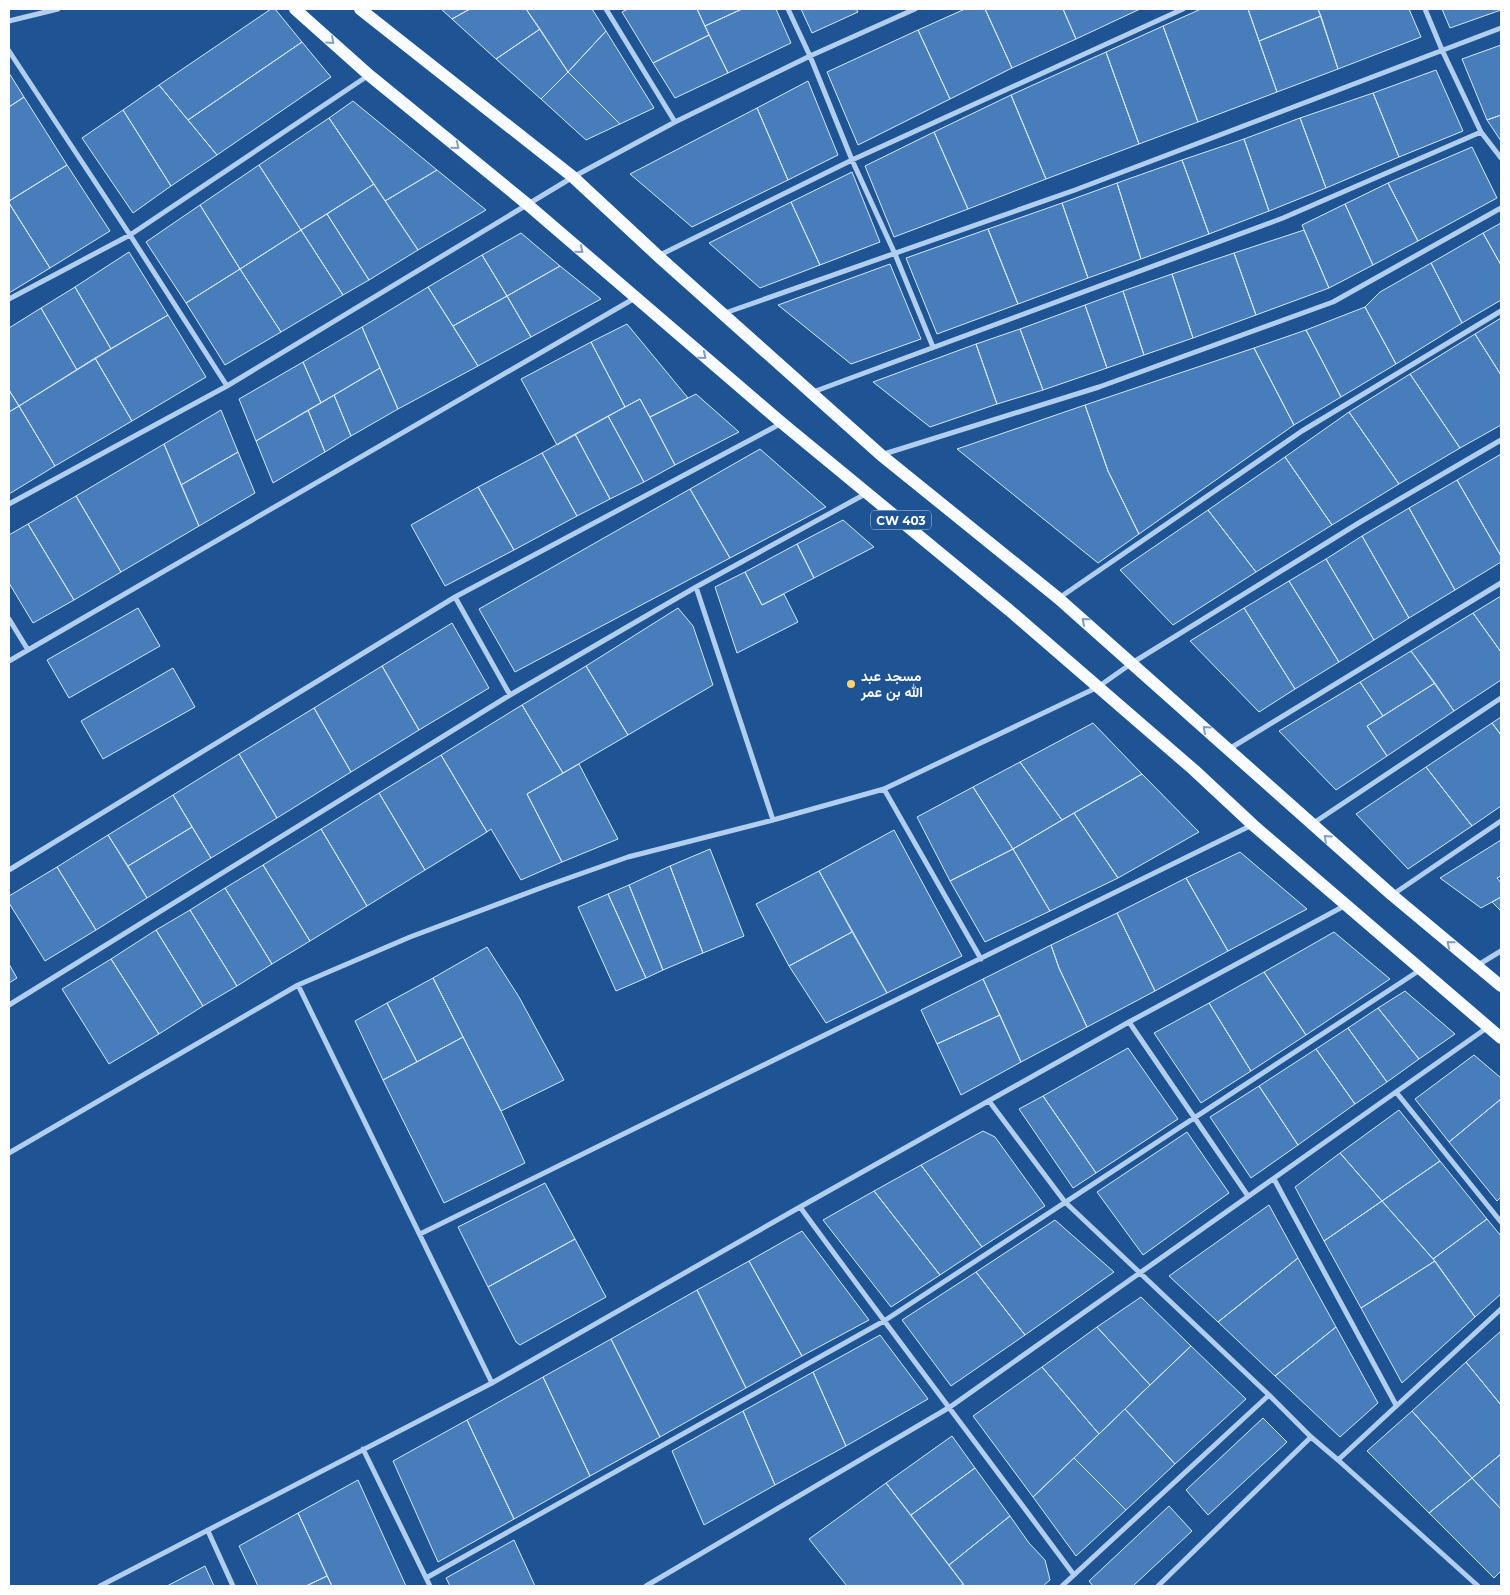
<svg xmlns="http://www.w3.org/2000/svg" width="1510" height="1595" font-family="Montserrat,Vazirmatn,sans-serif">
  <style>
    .building { fill: #477dba; stroke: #d7e7fa }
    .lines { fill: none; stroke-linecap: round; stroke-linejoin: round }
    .street { stroke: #b1ceee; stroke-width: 5 }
    .primary { stroke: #f8fbff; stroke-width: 12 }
    .oneway { stroke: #809fc4 }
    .poi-dot { fill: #fcd270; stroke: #1e5493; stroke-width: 2 }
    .labels { text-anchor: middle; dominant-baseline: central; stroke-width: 4.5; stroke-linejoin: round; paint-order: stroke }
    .shield { fill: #1e5493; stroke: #bcccdf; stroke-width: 1 }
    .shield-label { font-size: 12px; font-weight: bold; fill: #fff }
    .poi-label { font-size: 14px; font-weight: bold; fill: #fff; stroke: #1e5493; text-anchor: start }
  </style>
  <rect width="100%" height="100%" fill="#1e5493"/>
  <path class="building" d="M271,9H275L302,42L188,120L159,85Z
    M441,9H470L452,19Z
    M470,9H526L540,29L496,59L452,19Z
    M526,9H592L606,31L568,72Z
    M628,9H697L709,35L653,63L622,12Z
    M697,9H742L705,26Z
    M742,9H776L791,43L728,73L705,26Z
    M801,9H856L858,12L812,33Z
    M965,9H985L1012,68L950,99L918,30Z
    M985,9H1063L1076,39L1012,68Z
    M1063,9H1140L1076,39Z
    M1201,9H1248L1277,92L1198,122L1163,26Z
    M1248,9H1318L1321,16L1259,41Z
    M1318,9H1409L1421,37L1338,69Z
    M1442,9H1501V10L1450,28Z
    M1321,16L1338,69L1277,92L1259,41Z
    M1163,26L1198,122L1139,144L1106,52Z
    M540,29L568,72L541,99L496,59Z
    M918,30L950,99L858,145L827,72Z
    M606,31L654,108L620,124L568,72Z
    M709,35L728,73L675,98L653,63Z
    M302,42L331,77L217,155L188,120Z
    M1501,45V115L1487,120L1462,59Z
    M1106,52L1139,144L1046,179L1011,95Z
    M1436,70L1463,131L1399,157L1373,93Z
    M568,72L620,124L586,140L541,99Z
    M9,73L24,97L9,107Z
    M808,81L838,155L788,180L757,108Z
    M159,85L217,155L171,186L123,110Z
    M1373,93L1399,157L1326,188L1300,118Z
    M1011,95L1046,179L968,209L934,132Z
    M24,97L67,165L9,201V107Z
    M353,101L437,170L385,201L329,118Z
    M757,108L788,180L692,227L630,174Z
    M123,110L171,186L133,213L82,138Z
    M1501,115V141L1487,120Z
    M329,118L374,184L301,230L259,165Z
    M1300,118L1326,188L1269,211L1244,139Z
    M934,132L968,209L894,237L865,166Z
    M1244,139L1269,211L1209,234L1182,160Z
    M1472,147L1497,198L1418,241L1388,183Z
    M1182,160L1209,234L1141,259L1117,183Z
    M67,165L110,231L50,268L9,203V201Z
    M259,165L301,230L240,269L200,205Z
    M437,170L486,210L418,250L385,201Z
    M852,172L880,242L820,265L791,202Z
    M1117,183L1141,259L1088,278L1062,203Z
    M1388,183L1418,241L1373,265L1345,204Z
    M374,184L418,250L369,280L327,214Z
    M791,202L820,265L760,288L709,243Z
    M9,203L50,268L9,293Z
    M1062,203L1088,278L1018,304L988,229Z
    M1345,204L1373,265L1329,288L1302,225Z
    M200,205L240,269L186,303L146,242Z
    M327,214L369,280L343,295L301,230Z
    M1501,223V265L1483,233Z
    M988,229L1018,304L937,334L906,258Z
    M301,230L343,295L281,332L240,269Z
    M1304,230L1329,288L1256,315L1234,253Z
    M521,233L560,266L507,296L482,255Z
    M1483,233L1501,265V300L1462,323L1431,263Z
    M129,252L168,315L111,349L75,287Z
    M1234,253L1256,315L1193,338L1172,274Z
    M482,255L507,296L453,326L428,287Z
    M1431,263L1462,323L1396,364L1365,307L1380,292Z
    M890,264L921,339L851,364L778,305Z
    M560,266L601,299L531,337L507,296Z
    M240,269L281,332L225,365L186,303Z
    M1172,274L1193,338L1144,355L1123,291Z
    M75,287L111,349L77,370L41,308Z
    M428,287L478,366L398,409L362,327Z
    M1123,291L1144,355L1107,368L1085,305Z
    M507,296L531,337L478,366L453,326Z
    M1085,305L1107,368L1043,390L1020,329Z
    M1365,307L1396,364L1341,397L1306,330Z
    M41,308L77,370L19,406L9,390V328Z
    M168,315L206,377L132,421L95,358Z
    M1501,318V375L1475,334Z
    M627,324L688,398L650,417L640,399L625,407L591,342Z
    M362,327L380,368L321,403L303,362Z
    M1020,329L1043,390L997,404L976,344Z
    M1306,330L1341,397L1294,425L1254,348Z
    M1475,334L1501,375V425L1460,448L1410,374Z
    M591,342L625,407L557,445L521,379Z
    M976,344L997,404L930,427L873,382Z
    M1254,348L1294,425L1139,534L1108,471L1085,405Z
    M95,358L132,421L55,466L19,406Z
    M303,362L321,403L256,441L239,399Z
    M380,368L398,409L351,436L334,395Z
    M1410,374L1460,448L1399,484L1349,412Z
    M9,390L19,406L9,412Z
    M696,394L739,432L675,465L650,417Z
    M334,395L351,436L325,452L308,410Z
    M640,399L675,465L644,482L608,416Z
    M1085,405L1108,471L1139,534L1098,563L957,449Z
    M19,406L55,466L9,494V412Z
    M221,410L238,452L181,485L164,444Z
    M308,410L325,452L273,483L256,441Z
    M1349,412L1399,484L1332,525L1285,457Z
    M608,416L644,482L610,499L575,434Z
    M575,434L610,499L577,516L542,453Z
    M164,444L199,526L121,572L76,496Z
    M760,449L826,507L730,558L690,489Z
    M238,452L255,493L199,526L181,485Z
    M542,453L577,516L514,550L478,487Z
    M1501,454V556L1457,480Z
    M1285,457L1332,525L1256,572L1208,510Z
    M1457,480L1501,556V562L1455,590L1409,508Z
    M478,487L514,550L445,586L411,525Z
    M690,489L730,558L515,672L479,609Z
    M76,496L121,572L74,600L28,524Z
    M1409,508L1455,590L1409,618L1362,536Z
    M1208,510L1256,572L1173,625L1120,570Z
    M843,520L874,547L814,578L797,544Z
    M28,524L74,600L33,623L9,583V535Z
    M1362,536L1409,618L1374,640L1326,559Z
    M797,544L814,578L762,605L745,572Z
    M1326,559L1374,640L1339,662L1289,581Z
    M745,572L762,605L784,594L798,622L737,653L715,587Z
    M1289,581L1339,662L1295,689L1244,608Z
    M1501,596V652L1473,613Z
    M138,608L160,646L69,698L47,660Z
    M678,608L693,626L713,685L628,735L586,666Z
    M1244,608L1295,689L1259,712L1190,641Z
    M1473,613L1501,652V680L1454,711L1411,651Z
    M452,623L489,688L419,730L382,666Z
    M1411,651L1435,683L1383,716L1360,682Z
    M382,666L419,730L351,772L314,708Z
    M586,666L628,735L563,773L522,705Z
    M173,668L195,707L103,759L81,721Z
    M1360,682L1383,716L1367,726L1387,756L1336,790L1279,731Z
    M1435,683L1454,711L1387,756L1367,726Z
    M522,705L563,773L527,794L562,862L521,880L491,829L487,832L441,755Z
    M314,708L351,772L277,818L239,754Z
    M1501,717V735L1492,723Z
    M1093,723L1142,774L1062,820L1020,762Z
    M1492,723L1501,735V806L1472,826L1426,767Z
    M239,754L277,818L211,858L173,795Z
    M441,755L487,832L425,870L379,793Z
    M1020,762L1062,820L1013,849L973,787Z
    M579,764L618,839L562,862L527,794Z
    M1426,767L1472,826L1408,869L1356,814Z
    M1142,774L1199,832L1118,878L1074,813Z
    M973,787L1013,849L950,881L917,817Z
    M379,793L425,870L367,906L321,829Z
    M173,795L192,827L128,866L108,835Z
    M1074,813L1118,878L1050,911L1013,849Z
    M192,827L211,858L147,898L128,866Z
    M321,829L367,906L310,941L263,865Z
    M894,830L962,956L887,993L819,871Z
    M108,835L147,898L96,930L57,867Z
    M1501,840V876L1497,878L1501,883V897L1481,908L1440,878Z
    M710,849L744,936L703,953L670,866Z
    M1013,849L1050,911L985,942L950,881Z
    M1240,852L1307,909L1228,951L1186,878Z
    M263,865L310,941L272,964L225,888Z
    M670,866L703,953L663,970L629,885Z
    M57,867L96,930L45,961L9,903V896Z
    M819,871L852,932L789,966L756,904Z
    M1186,878L1228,951L1155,991L1117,913Z
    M629,885L663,970L646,978L608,894Z
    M225,888L272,964L237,986L190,910Z
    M608,894L646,978L616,991L578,907Z
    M1501,897V911L1492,902Z
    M190,910L237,986L203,1006L156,930Z
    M1117,913L1155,991L1087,1027L1059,968L1051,945Z
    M156,930L203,1006L159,1034L111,959Z
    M852,932L887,993L826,1023L789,966Z
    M1334,932L1390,979L1306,1035L1264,972Z
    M1051,945L1059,968L1087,1027L1021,1062L983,979Z
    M487,947L519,997L564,1080L501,1111L433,978Z
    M111,959L159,1034L109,1064L62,989Z
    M9,964L17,978L9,983Z
    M1264,972L1306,1035L1251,1071L1209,1003Z
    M433,978L463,1037L417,1062L387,1003Z
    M983,979L1000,1015L937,1044L921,1010Z
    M1405,991L1455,1034L1419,1059L1378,1008Z
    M387,1003L417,1062L383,1080L355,1021Z
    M1209,1003L1251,1071L1201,1103L1154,1033Z
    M1378,1008L1419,1059L1387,1082L1348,1028Z
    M1000,1015L1021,1062L961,1095L937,1044Z
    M1348,1028L1387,1082L1355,1104L1316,1049Z
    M463,1037L501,1111L525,1163L444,1203L383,1080Z
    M1128,1048L1178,1119L1096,1173L1043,1096Z
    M1316,1049L1355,1104L1298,1145L1259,1086Z
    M1474,1055L1501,1078V1099L1449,1142L1415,1099Z
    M1259,1086L1298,1145L1251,1178L1210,1117Z
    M1043,1096L1096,1173L1073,1188L1019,1109Z
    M1501,1099V1197L1497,1201L1449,1142Z
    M1399,1110L1440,1161L1382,1201L1340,1153Z
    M983,1131L995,1137L1045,1206L982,1247L921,1165Z
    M1187,1132L1229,1193L1143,1255L1097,1192Z
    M1340,1153L1382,1201L1324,1241L1295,1187Z
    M1440,1161L1487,1219L1433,1259L1382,1201Z
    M921,1165L982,1247L940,1275L874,1191Z
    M545,1183L575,1239L488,1287L458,1227Z
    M874,1191L940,1275L891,1307L823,1220Z
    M1382,1201L1435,1261L1361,1308L1324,1241Z
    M1269,1205L1298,1258L1218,1322L1169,1276Z
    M1487,1219L1501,1236V1294L1475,1317L1433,1259Z
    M1055,1220L1114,1272L1025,1335L976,1272Z
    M802,1231L869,1320L802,1356L749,1261Z
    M575,1239L606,1297L520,1345L516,1342L488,1287Z
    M1298,1258L1336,1327L1275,1376L1218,1322Z
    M749,1261L802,1356L746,1388L697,1290Z
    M1435,1261L1475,1317L1402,1383L1361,1308Z
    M976,1272L1025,1335L951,1386L902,1320Z
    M697,1290L746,1388L660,1437L611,1339Z
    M1141,1297L1191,1346L1150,1385L1097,1327Z
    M1097,1327L1150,1385L1099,1434L1042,1367Z
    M1336,1327L1378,1403L1340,1437L1275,1376Z
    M1501,1331V1405L1466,1362Z
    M880,1335L928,1399L846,1446L813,1372Z
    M611,1339L660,1437L590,1476L543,1377Z
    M1191,1346L1246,1399L1175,1464L1125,1409Z
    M1466,1362L1501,1405V1454L1472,1478L1412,1411Z
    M1042,1367L1099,1434L1033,1497L973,1416Z
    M813,1372L846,1446L775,1485L743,1411Z
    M543,1377L590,1476L514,1519L467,1420Z
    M1125,1409L1175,1464L1126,1510L1074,1458Z
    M743,1411L775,1485L704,1525L672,1451Z
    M1412,1411L1472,1478L1429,1513L1367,1451Z
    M1263,1418L1287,1442L1208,1515L1186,1490Z
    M467,1420L514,1519L438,1562L393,1461Z
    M952,1436L975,1468L911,1515L886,1483Z
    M1501,1454V1509L1472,1478Z
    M1074,1458L1126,1510L1076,1556L1033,1497Z
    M975,1468L1010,1516L949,1565L911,1515Z
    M1472,1478L1501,1509V1571L1494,1578L1429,1513Z
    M358,1480L406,1586H332L298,1513Z
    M886,1483L963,1584L960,1586H847L809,1539Z
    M1169,1506L1192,1531L1133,1586H1093L1089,1581Z
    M298,1513L327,1576L306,1586H258L239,1546Z
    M1010,1516L1029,1543L1045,1560L1050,1580L1043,1586H965L949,1565Z
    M514,1540L535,1586H450L446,1578Z
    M205,1566L214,1586H167Z
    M327,1576L332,1586H306Z"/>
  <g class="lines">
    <path class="street" d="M606,9L675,122
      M788,9L810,56L852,160L895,254L933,347
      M1425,9L1442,50L1481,132L1501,158
      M9,21L58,9
      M9,51L130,235L227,386
      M658,256L852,160L1183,9
      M9,299L130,235L369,75
      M725,313L1075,190L1501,28
      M813,392L1283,218L1481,132
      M884,454L1099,387L1333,302L1501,208
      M9,504L227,386L573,177L675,122L810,56L915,9
      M696,587L773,820
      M455,597L510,695
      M1059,598L1302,431L1501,311
      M9,619L28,650
      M9,661L635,298
      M1229,749L1501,583
      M884,789L981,959
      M1312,824L1501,698
      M9,870L455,597L782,423
      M1392,895L1501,821
      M1478,965L1501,951
      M298,985L492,1383
      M9,1005L510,695L696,587L867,493
      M1129,1022L1248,1196
      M1396,1092L1501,1222
      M989,1101L1065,1202L1269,1395L1311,1437L1338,1460L1478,1586
      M9,1153L298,985L410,937L546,886L628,857L773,820L884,789L1098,687L1132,663L1362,521L1501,440
      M1274,1179L1396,1405
      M800,1207C890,1330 983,1452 1074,1575
      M420,1234L1252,825
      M363,1449L430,1586
      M1338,1460L1501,1309
      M208,1531L233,1586
      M426,1578L884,1321L1420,970
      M100,1586L492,1383L800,1207L1129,1022L1346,905
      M646,1586L950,1407L1488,1027
      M1062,1586L1269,1395
      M1158,1586L1311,1437"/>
    <path class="primary" d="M295,9L369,75L527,204L782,423L1009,610L1194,770L1253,825L1501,1038
      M360,9L573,177L658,256L881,455L1058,598L1392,895L1501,986"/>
  </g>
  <defs><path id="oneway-chevron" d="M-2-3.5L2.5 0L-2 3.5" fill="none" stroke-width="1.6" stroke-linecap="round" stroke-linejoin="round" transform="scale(1.25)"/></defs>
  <g class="oneway">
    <use href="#oneway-chevron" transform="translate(331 41) rotate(42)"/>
    <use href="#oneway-chevron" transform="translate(456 146) rotate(39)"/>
    <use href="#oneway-chevron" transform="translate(580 250) rotate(41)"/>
    <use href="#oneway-chevron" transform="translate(703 356) rotate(40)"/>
    <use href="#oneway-chevron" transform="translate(1085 621) rotate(-139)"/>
    <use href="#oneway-chevron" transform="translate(1206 729) rotate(-138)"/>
    <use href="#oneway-chevron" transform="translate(1327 838) rotate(-138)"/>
    <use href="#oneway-chevron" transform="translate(1450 944) rotate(-140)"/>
  </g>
  <circle class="poi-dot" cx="851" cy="684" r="5"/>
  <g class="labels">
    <rect class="shield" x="871" y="510.5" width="60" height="19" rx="4"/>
    <g class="shield-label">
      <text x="901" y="520">CW 403</text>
    </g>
    <g class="poi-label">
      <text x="861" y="676">مسجد عبد<tspan x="861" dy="16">الله بن عمر</tspan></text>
    </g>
  </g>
  <rect width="1510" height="1595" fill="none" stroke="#ffffff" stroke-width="20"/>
</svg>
